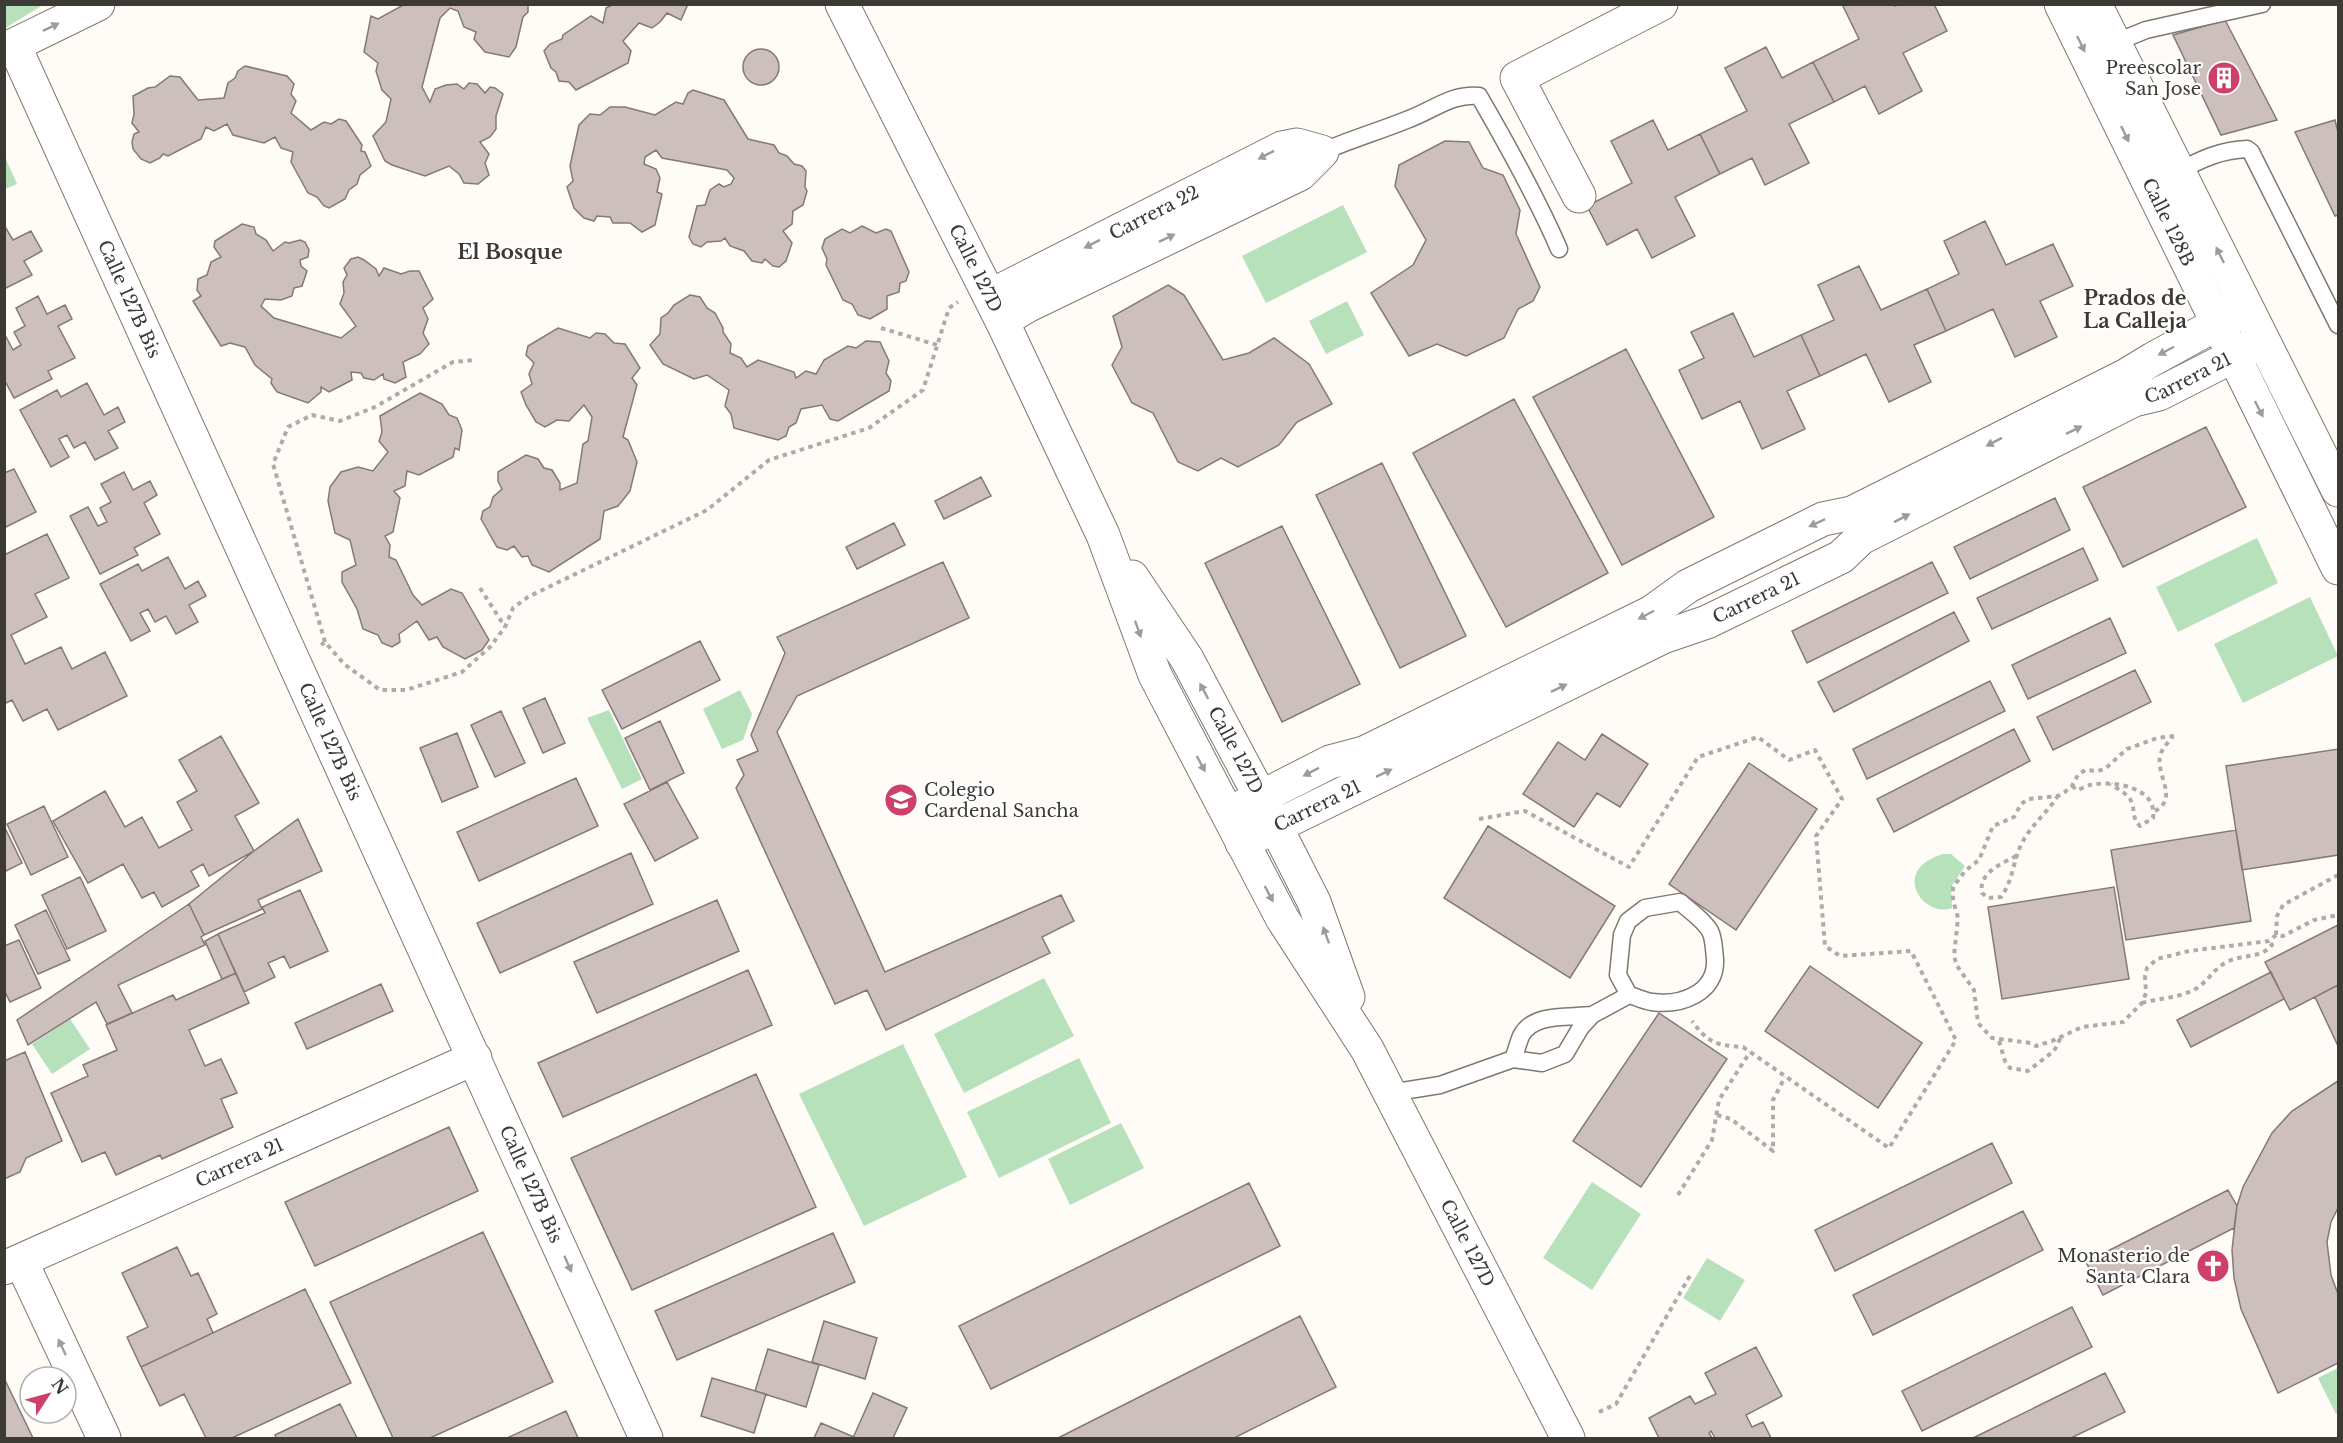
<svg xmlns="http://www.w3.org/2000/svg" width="2343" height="1443" font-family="'Libre Baskerville',serif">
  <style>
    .green { fill: #b6e1ba }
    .building { fill: #cdbfbc; stroke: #857876; stroke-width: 1.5 }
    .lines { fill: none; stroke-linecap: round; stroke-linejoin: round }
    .service-casing { stroke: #80776f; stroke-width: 19 }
    .minor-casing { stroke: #80776f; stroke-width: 35 }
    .trunk-casing { stroke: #80776f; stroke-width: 35 }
    .path { stroke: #afaba7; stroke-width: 4; stroke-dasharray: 4.5 4.5; stroke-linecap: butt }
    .service { stroke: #fff; stroke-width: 16 }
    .minor { stroke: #fff; stroke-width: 33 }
    .trunk { stroke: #fff; stroke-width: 33 }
    .oneway { fill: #9e9c9a }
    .labels { text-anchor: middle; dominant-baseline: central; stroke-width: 4.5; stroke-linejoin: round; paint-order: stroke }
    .poi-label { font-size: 18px; fill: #3d3935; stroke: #fff; text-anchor: end }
    .street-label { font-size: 18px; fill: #3d3935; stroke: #fff }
    .neighbourhood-label { font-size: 20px; font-weight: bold; fill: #3d3935; stroke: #fff }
  </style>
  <rect width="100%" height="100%" fill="#fffbf7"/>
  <path class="green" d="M5,4H43V5L5,28Z
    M5,157L17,184L5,189H4Z
    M1343,205L1367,252L1266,303L1242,256Z
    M1347,301L1364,335L1326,354L1309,321Z
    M2257,538L2278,583L2178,632L2156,587Z
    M2310,597L2338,656L2243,703L2214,644Z
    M740,690L752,714L743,740L722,749L703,709Z
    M609,710L642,779L622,789L587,718Z
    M1943,854H1951L1965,866L1951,887L1952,908C1925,919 1888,871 1943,854Z
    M1044,978L1074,1036L964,1093L934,1034Z
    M70,1019L90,1049L52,1074L32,1044Z
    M903,1044L967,1177L864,1226L799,1094Z
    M1079,1058L1111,1123L999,1178L967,1112Z
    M1121,1123L1144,1168L1070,1205L1048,1159Z
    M1592,1182L1641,1214L1592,1290L1543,1258Z
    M1707,1258L1745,1280L1720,1321L1683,1298Z
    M2338,1368V1412L2336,1414L2318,1378Z"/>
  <path class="building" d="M405,4H528V12L523,17L516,47L509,57L485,52L474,39L476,32L464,27L458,11L450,8L440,18L422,87L430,102L435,89L446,85L457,84L464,89L469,83L477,84L485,93L490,87L495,88L503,94L496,116V129L490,137L480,142L489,154L485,163L489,175L478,184L464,183L459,174L449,166L425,176L392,165L385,161L373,136L386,122L391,99L382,90L376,71L378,63L364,52L371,16L378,19Z
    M614,4H688L681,20L667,13L660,22L652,28L639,23L623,41L631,51L628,63L576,90L569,82L559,81L556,72L551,68L544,51L550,44L562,39L563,35L591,16L603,23L606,8Z
    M1842,4H1894L1895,6L1899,4H1934L1947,31L1903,53L1922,91L1879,114L1865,86L1834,102L1813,62L1859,39Z
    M2225,20L2277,120L2221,135L2173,35Z
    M1766,47L1782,78L1813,62L1834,102L1789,124L1809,163L1765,185L1752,158L1720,174L1700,134L1747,111L1725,68Z
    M743 67a18 18 0 1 1 36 0a18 18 0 1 1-36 0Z
    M245,66L287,76L294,84L291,94L296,101L291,113L311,130L324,122L331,124L339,119L346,121L362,145L361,151L365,152L371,166L360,175L357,184L349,190L345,199L329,208L324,206L317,197L308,193L291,162L293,152L281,148L275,137L264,143L233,135L227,124L214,131L206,127L201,139L168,156L163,154L160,158L150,163L141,159L133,149L132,142L134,134L139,132L132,123L134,114L133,96L148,88L155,87L170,76L180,77L198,100L224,98L228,83L235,78L238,71Z
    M693,90L724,100L748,139L774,145L779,153L787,156L794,164L802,166L806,171L805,187L807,191L803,205L793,211L792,224L783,231L792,243L786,261L779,267L773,266L765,259L762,263L752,261L744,251L730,246L725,238L721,241L707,242L701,247L693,244L689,237L697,206L705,205L710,190L719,184L724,187L731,184L734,178L727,170L662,158L656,150L645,157L644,164L656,169L660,178L657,192L662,194L655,225L642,232L630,223H613L610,217L597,216L594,221L584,218L574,208L567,187L573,181L570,166L579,125L590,114L600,115L610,107H625L655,115L676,102L683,104L688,93Z
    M1653,120L1668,150L1700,134L1720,174L1675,197L1695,236L1652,258L1637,229L1607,245L1587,206L1632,183L1611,141Z
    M2335,120L2338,132V215L2335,216L2295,132Z
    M1445,141L1469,142L1483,168L1503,175L1520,210L1516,234L1540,287L1533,301L1518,309L1504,338L1466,356L1437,344L1409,356L1371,293L1413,265L1426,240L1395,186L1399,165Z
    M1985,221L2006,265L2053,244L2073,286L2040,301L2057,337L2015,357L1993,309L1946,331L1927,289L1959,274L1944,241Z
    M242,224L254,227L256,234L266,240L273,251L285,242L289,243L300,240L305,242L309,250L308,257L300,260L301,266L307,271L302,286L294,288L292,296L281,300L265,299L261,306L274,318L341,338L356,326L340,304L344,293L343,282L347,275L344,268L351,259L358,257L364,260L376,269L379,276L384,268L401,274L410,271H419L433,299L423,308L428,319L423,333L429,344L420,354L403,362L406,377L395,383L384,379L383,374L374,380L364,378L361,373L351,372L352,380L329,392L321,387V392L308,403L277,392L271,383L272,379L255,365L245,347L230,343L221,346L193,301L201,296L197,290L198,279L207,275L211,262L221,257L214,247L215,241Z
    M4,225L13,240L31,231L42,251L24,261L32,275L6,288L4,285Z
    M862,226L876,233L886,229L891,231L909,272L906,281L900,283L899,292L887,296V309L870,319L858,315L852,304L843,300L826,265L827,259L822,248L825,239L842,229L850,233Z
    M1859,266L1881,310L1927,289L1946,331L1914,345L1931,382L1889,402L1866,354L1820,376L1801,335L1834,320L1818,285Z
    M1168,285L1184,295L1223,360L1249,353L1274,338L1309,364L1332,404L1297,422L1279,445L1238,467L1221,458L1198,471L1178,462L1153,413L1132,403L1112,365L1122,347L1113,316Z
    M690,295L700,297L707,308L715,313L723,328V332L731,344L730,353L741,358L747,367L758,360L794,372L796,378L806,371L816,374L824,360L848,346L856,348L866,341L880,342L889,361L886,373L891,381L889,391L838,421L830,419L822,405L801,409L796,423L789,427L786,436L778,440L734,428L731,414L725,406L729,390L707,375L694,379L663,364L650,345L660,334L661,318L668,313L674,305Z
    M38,296L47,314L65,305L72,319L58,326L75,358L48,371L52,379L14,398L4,379V333L13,350L21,345L14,332L25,326L16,308Z
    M1733,313L1754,357L1801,335L1820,376L1787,391L1805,429L1762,449L1740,401L1702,419L1679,370L1704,358L1691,332Z
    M558,328L590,338L596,333L605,334L614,343L625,344L640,368L632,378L637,385L623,437L628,440L637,462L630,491L618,506L604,511L600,539L549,572L532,565L528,556L522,557L514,546L507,550L497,547L481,519L483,511L490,507L493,497L502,489L498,481V472L526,455L538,459L544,468L552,470L560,483V490L577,483L583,444L588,441L592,417L584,405L569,421L557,420L545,427L536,422L526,405L521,392L532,384L529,374L534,363L526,355L528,346Z
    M1626,349L1714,517L1622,565L1533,397Z
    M87,383L104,415L118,407L125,422L108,431L118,448L95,460L85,442L74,448L67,435L59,439L69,457L51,467L20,410L57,390L61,397Z
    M420,393L442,404L449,415L457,418L462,430L459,450L455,448L453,457L419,475L407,471L405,486L394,491L400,498L393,532L385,536L390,545L389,557L396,560L413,595L422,605L451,589L462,593L489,640L482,650L465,659L443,647L437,637L429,640L417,621L399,634L400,642L392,647L382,643L378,635L363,629L357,609L342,582V572L356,565L350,540L335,533L328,501L330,487L341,472L358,467L373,471L388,452L379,441L382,432L380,416Z
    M1514,399L1608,573L1506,627L1413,453Z
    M2206,427L2246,507L2123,567L2083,487Z
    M1382,463L1466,636L1400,668L1316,495Z
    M14,469L36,512L4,528V473Z
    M124,472L133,490L150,481L157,495L144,503L160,534L134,548L138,555L100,574L70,516L88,507L98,526L107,522L100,508L111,502L101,484Z
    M981,477L991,496L944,519L935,501Z
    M2055,498L2070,530L1970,579L1954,547Z
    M894,523L905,545L857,569L846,547Z
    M1282,526L1360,684L1282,722L1205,563Z
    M47,534L69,578L35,594L47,617L11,635L25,664L61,647L72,669L105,652L127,696L58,730L47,709L23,721L12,700L4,704V555Z
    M2083,548L2098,580L1992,629L1977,598Z
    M168,557L185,589L198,581L206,596L189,605L198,622L176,634L166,616L155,622L148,609L140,613L150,631L131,641L100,584L138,564L142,571Z
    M943,562L969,618L797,696L777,732L885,972L1061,895L1074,921L1042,937L1050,953L886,1030L867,990L835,1004L736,788L744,775L737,760L758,751L751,735L785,653L777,637Z
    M1932,562L1948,593L1807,663L1792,631Z
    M1954,612L1969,641L1834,712L1818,682Z
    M2110,618L2126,653L2028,699L2012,665Z
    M700,641L720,680L622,729L602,690Z
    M2135,670L2151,702L2053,750L2037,717Z
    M1990,681L2005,711L1867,779L1853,749Z
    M545,698L565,743L543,753L523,708Z
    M501,711L525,763L495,777L471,725Z
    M660,721L684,773L650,790L625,738Z
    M2014,729L2030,761L1894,832L1877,799Z
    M457,733L478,787L442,802L420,748Z
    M1602,734L1648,764L1620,807L1597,793L1574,827L1523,794L1558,742L1585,760Z
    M221,736L259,803L235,816L254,851L209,876L203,864L191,871L199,886L162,907L154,892L142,898L123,864L88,883L53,821L105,791L125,827L142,817L159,848L192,830L177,802L197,791L179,760Z
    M2338,749V855L2242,870L2226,766Z
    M1749,763L1817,809L1736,930L1669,884Z
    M576,778L598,826L479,881L457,832Z
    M667,782L698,838L655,861L624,804Z
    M44,806L68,857L31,875L7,824Z
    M298,819L322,871L258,900L262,909L204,935L189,904L254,851Z
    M4,826L22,863L4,872Z
    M1488,826L1615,906L1570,978L1444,898Z
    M2236,830L2251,921L2126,940L2111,850Z
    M631,853L653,904L500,973L477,923Z
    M80,877L106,931L67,949L42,895Z
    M2114,887L2129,979L2002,999L1988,907Z
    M300,890L328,951L290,968L284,956L268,963L275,977L244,992L218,934L265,913L262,907Z
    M717,900L739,951L597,1013L574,962Z
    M189,904L204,935L201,937L205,945L118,985L132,1013L107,1024L96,1002L28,1045L17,1020Z
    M46,910L70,960L38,974L15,925Z
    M2338,925V985L2290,1010L2265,962Z
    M218,934L236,973L222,979L205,941Z
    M19,940L41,988L10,1002L4,990V946Z
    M1810,966L1922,1043L1878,1108L1765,1031Z
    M748,970L772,1025L563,1117L538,1063Z
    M2271,972L2284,999L2191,1047L2177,1020Z
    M236,973L249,1003L189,1030L205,1066L221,1059L237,1093L221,1099L233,1127L162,1159L160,1155L116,1175L105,1152L82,1162L51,1093L88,1076L83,1065L117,1050L106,1025L173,995L176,1000Z
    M381,984L393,1011L307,1049L295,1023Z
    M2338,985V1046L2315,997Z
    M1659,1013L1727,1059L1641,1187L1573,1141Z
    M25,1052L62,1141L26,1158L20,1172L4,1179V1061Z
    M756,1074L816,1207L632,1290L571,1158Z
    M2338,1081V1208L2331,1222L2327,1242L2331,1275L2338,1294V1363L2278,1393L2241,1309L2234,1278L2232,1250L2237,1206L2243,1187L2272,1133L2292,1111Z
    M449,1127L478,1191L315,1266L285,1202Z
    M1992,1143L2012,1183L1835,1271L1815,1230Z
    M1249,1183L1280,1246L991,1389L959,1326Z
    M2228,1190L2237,1206L2234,1228L2103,1295L2086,1262Z
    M2023,1211L2043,1250L1873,1335L1853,1295Z
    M483,1232L553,1382L430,1438H393L330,1302Z
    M833,1233L855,1282L677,1360L655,1311Z
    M177,1247L191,1276L198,1273L217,1314L207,1319L213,1333L141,1367L127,1337L148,1327L122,1273Z
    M305,1289L351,1383L232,1438H206L184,1394L160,1406L141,1367Z
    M2072,1307L2092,1347L1922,1431L1902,1391Z
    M1300,1316L1336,1387L1234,1438H1058Z
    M824,1321L877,1338L865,1379L812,1362Z
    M1756,1347L1782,1396L1746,1415L1752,1427L1763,1422L1771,1438H1715L1711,1431L1709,1433L1712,1438H1659L1649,1418L1690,1396L1695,1404L1716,1394L1705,1373Z
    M768,1349L819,1365L806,1407L755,1391Z
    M2105,1373L2125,1412L2071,1438H1973Z
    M4,1378L33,1438H4Z
    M712,1378L766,1394L754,1433L701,1416Z
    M873,1393L907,1408L893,1438H853Z
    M340,1404L357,1438H276L275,1435Z
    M566,1411L578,1438H507Z
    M821,1423L854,1437L853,1438H814Z"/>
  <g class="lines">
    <defs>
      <path id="service" d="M2114,43L2146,30L2262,4
        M1322,152C1351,139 1380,131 1409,119C1433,110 1453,93 1479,96C1508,146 1536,196 1559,249
        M2178,172C2201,159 2221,150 2247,149L2251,152L2338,325
        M1513,1059C1516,1052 1518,1043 1521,1036C1533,1012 1570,1018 1592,1015
        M1390,1093L1440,1085L1513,1059L1542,1063L1565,1054L1581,1027L1592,1015L1629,995C1637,997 1644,1001 1652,1002C1681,1006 1717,993 1715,959C1714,951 1714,938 1710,931C1703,919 1690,911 1680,902L1645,908L1628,921L1622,935L1618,975L1629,995"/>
      <g id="minor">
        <path id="s1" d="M842,4L1002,321L1103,535L1155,675L1282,918L1367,1049L1568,1438"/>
        <path id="s2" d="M2061,4L2338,568"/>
        <path d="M2095,4L2338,490"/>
        <path id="s3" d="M14,45L646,1438"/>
        <path d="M1579,196L1517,78L1661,4"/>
        <path id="s4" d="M990,296L1282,148L1297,145L1322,152L1300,174L1027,306L1002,321"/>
        <path id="s5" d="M1132,577L1187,659L1261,798L1314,902L1348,997"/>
        <path d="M1228,814L1330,762L1364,753L1652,612L1688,586L1823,519L1852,513L2125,376L2153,359L2246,308"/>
        <path id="s6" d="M1242,843L1663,637L1707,622L1841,557L1861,538L2134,400L2159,394L2263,341"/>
        <path d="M21,1261L104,1438"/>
        <path id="s7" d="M4,1268L475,1058"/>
      </g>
      <path id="trunk" d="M4,50L98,4"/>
    </defs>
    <use href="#service" class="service-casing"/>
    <use href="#minor" class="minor-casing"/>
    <use href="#trunk" class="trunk-casing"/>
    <path class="path" d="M881,328L937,345
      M480,588L505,627
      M325,642L273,464L288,427L312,415L340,421L375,407L453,362L476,360
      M321,645L325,642L344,664L380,690H406L462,672L490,647L505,627L513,608L528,597L707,510L769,460L869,428L923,390L949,308L958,302
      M2174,736L2157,738L2127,749L2106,768L2098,771L2085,770L2078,775L2072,786L2065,792L2058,796L2028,799L2021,804L2014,817L1993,826L1979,860L1965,871L1953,887V900L1958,918L1954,956L1957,966L1974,990L1978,1023L1992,1038L2031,1043L2036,1046L2052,1041L2082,1027L2123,1022L2142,1003L2146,993L2145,976L2147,968L2157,959L2189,951L2269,941L2276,935L2283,936L2314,920L2338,915
      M2072,786L2077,790C2081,789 2086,786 2090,785C2113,780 2158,787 2153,818L2140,826C2131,818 2136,809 2130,799C2126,793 2117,789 2111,784
      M2155,811C2179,798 2156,776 2160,756C2162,748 2169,742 2173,736
      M1479,819L1525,811L1629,867L1698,757L1758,737L1789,760L1815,750L1842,799L1816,836L1825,946L1840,956L1911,951L1956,1040L1889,1148L1743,1047C1716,1045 1709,1044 1692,1021
      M2016,856C2001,864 1978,873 1982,893L1988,898L2001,897C2013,881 2013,860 2022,843C2031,825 2047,813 2057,797
      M2276,935L2277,916L2283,905L2338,875
      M2142,1003C2159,998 2181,998 2197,988C2209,980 2215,967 2229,961C2244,954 2260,959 2272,945L2269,941
      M1999,1041L2005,1061L2010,1068L2028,1071L2054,1051L2061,1037
      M1717,1115L1731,1119L1773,1151V1100L1785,1077
      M1678,1195L1712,1140L1719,1100L1750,1052
      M1599,1412L1616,1404L1691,1274"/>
    <use href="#service" class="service"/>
    <use href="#minor" class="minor"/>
    <use href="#trunk" class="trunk"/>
  </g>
  <defs><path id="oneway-solid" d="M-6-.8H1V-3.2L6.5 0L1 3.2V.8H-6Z" transform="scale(1.5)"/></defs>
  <g class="oneway">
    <use href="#oneway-solid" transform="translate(51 27) rotate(-26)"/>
    <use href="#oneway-solid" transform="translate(2081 44) rotate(64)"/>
    <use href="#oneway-solid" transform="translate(2125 134) rotate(64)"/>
    <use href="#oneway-solid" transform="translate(1266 155) rotate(153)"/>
    <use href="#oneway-solid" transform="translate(1167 238) rotate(-26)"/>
    <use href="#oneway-solid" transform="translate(1092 244) rotate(153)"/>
    <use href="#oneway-solid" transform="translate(2220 255) rotate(-116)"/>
    <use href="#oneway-solid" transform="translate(2166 351) rotate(152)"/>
    <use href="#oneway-solid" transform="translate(2259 409) rotate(63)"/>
    <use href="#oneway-solid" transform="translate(2074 430) rotate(-26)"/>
    <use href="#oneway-solid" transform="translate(1994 442) rotate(153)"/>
    <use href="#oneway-solid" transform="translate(1902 518) rotate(-27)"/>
    <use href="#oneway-solid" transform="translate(1817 523) rotate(155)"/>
    <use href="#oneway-solid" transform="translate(1646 615) rotate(152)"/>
    <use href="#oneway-solid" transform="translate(1138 629) rotate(70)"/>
    <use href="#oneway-solid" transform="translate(1559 688) rotate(-26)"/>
    <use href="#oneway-solid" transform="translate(1204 691) rotate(-118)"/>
    <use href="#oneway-solid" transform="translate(1201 764) rotate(62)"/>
    <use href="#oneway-solid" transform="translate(1311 772) rotate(153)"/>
    <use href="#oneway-solid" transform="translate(1384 773) rotate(-26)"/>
    <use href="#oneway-solid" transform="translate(1269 894) rotate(62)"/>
    <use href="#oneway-solid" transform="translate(1326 935) rotate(-110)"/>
    <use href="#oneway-solid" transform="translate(568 1264) rotate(66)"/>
    <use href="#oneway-solid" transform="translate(62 1347) rotate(-115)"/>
  </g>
  <defs>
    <symbol id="building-disc" viewBox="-11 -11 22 22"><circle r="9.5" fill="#ce406b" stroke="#fff"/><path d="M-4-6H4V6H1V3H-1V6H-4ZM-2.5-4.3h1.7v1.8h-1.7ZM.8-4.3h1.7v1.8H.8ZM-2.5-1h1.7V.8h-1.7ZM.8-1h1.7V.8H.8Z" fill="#fff"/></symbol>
    <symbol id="school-disc" viewBox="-11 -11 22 22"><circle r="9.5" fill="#ce406b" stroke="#fff"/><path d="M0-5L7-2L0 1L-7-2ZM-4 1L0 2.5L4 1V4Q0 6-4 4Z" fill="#fff"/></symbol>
    <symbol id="church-disc" viewBox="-11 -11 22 22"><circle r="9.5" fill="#ce406b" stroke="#fff"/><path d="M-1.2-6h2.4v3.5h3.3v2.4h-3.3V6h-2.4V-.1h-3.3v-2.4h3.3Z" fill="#fff"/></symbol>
  </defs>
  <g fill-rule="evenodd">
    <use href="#building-disc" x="2205" y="59" width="38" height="38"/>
    <use href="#school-disc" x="882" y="781" width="38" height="38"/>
    <use href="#church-disc" x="2194" y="1247" width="38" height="38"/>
  </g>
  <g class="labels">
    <g class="poi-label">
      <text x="2201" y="68">Preescolar<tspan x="2201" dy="21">San Jose</tspan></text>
      <text x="924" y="790" text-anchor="start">Colegio<tspan x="924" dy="21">Cardenal Sancha</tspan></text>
      <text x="2190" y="1256">Monasterio de<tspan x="2190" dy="21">Santa Clara</tspan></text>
    </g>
    <g class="street-label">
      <text stroke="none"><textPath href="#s4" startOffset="184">Carrera 22</textPath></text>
      <text stroke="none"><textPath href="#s2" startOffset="243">Calle 128B</textPath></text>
      <text stroke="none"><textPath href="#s1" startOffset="296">Calle 127D</textPath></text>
      <text stroke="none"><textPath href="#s3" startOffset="279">Calle 127B Bis</textPath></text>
      <text stroke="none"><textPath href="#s6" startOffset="1056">Carrera 21</textPath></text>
      <text stroke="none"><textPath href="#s6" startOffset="570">Carrera 21</textPath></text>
      <text stroke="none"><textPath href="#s3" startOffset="765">Calle 127B Bis</textPath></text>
      <text stroke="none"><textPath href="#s5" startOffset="202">Calle 127D</textPath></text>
      <text stroke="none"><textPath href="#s6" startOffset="84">Carrera 21</textPath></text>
      <text stroke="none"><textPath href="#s7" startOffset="258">Carrera 21</textPath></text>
      <text stroke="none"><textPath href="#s3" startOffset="1251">Calle 127B Bis</textPath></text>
      <text stroke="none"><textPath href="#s1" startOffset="1390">Calle 127D</textPath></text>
    </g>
    <g class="neighbourhood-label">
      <text x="510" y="252">El Bosque</text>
      <text x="2135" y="298">Prados de<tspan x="2135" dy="23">La Calleja</tspan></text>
    </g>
  </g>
  <rect width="2343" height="1443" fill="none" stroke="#3d3935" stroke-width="12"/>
  <g transform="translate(48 1395) rotate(54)"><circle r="28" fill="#ffffff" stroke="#b1b0ae" stroke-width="1.5"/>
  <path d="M0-4.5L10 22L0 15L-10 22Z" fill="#ce406b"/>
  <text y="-9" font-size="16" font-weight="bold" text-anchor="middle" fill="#3d3935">N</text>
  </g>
</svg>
